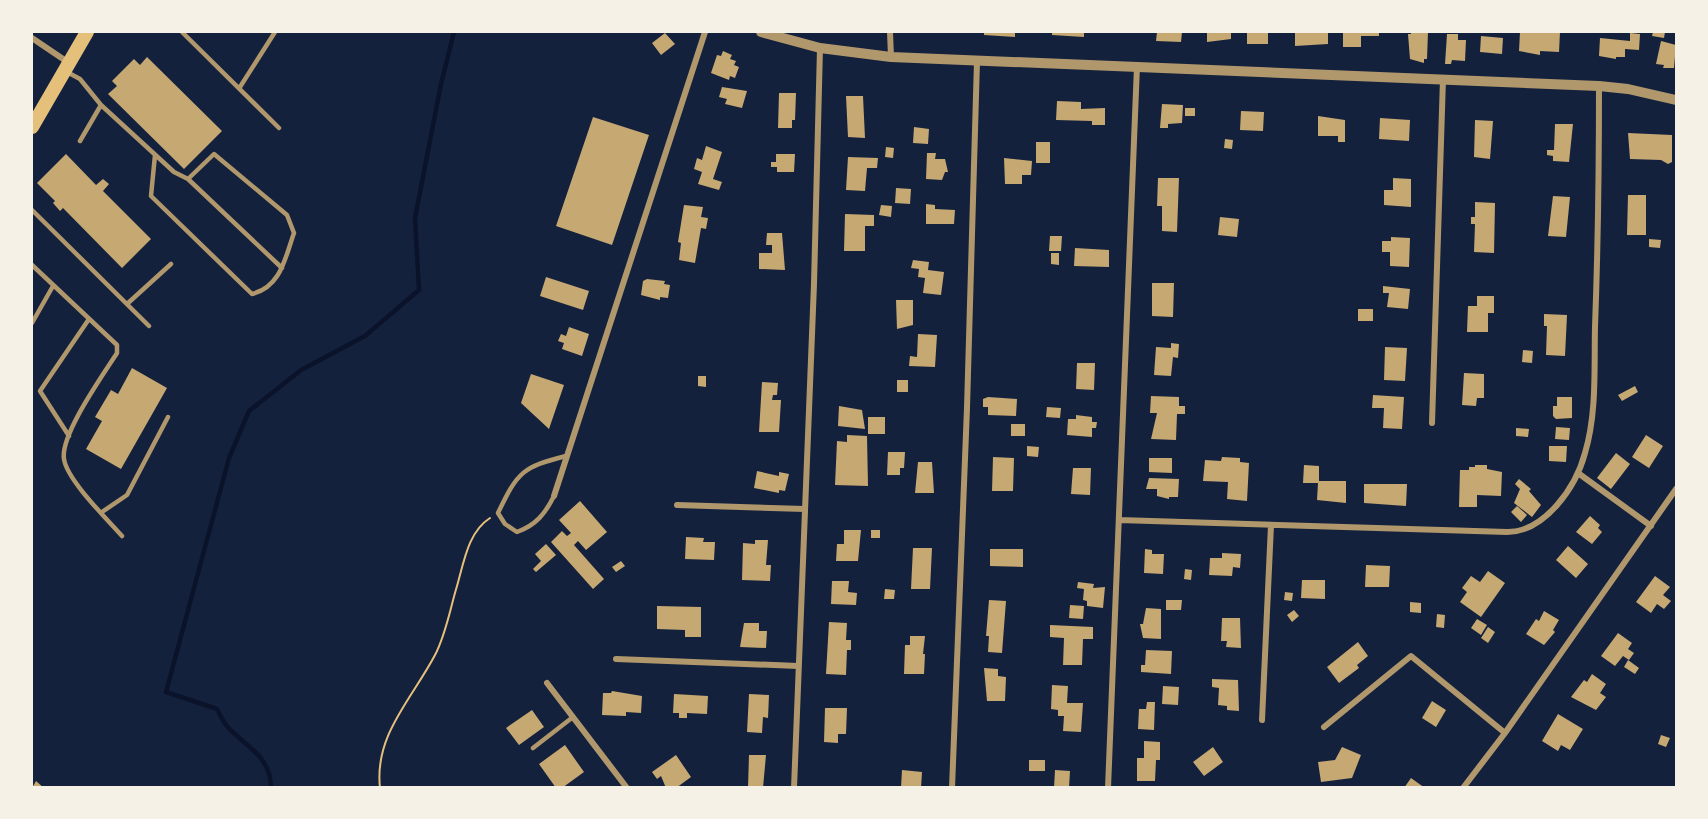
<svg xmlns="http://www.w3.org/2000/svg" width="1708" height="819" font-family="'PT Sans Narrow',sans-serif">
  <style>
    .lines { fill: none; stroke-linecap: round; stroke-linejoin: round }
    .stream { stroke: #0b132b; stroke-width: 4.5 }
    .building { fill: #c6a872 }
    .path { stroke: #e5c07b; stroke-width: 2 }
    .service { stroke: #b1986c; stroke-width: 4.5 }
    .minor { stroke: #b1986c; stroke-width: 6 }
    .tertiary { stroke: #b1986c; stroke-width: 10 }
    .primary { stroke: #e5c07b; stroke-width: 14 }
  </style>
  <rect width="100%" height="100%" fill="#14213d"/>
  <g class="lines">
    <path class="stream" d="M271,788C271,755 244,746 227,726C223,722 220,715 217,709L166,692L229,458L249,411L301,370L365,336L419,290L415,218L441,84L454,32"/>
  </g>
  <path class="building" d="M984,32H1015V37L984,35Z
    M1052,32H1084V37L1052,35Z
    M1157,32H1182L1181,42L1156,41Z
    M1207,32H1231V39L1207,42Z
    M1247,32H1268V44H1247Z
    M1295,32H1328V44L1295,46Z
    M1343,32H1379V36H1361V47H1343Z
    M1411,32H1428L1427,59H1424V63L1410,59L1408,34H1411Z
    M1520,32H1560L1559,52L1540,51V55L1519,51Z
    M1653,32H1665L1664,38L1652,36Z
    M665,33L675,44L661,55L652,43Z
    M1630,33L1640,34L1639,50L1625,49V57H1616V59L1599,56L1600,38L1630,41Z
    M1447,34H1458V40H1466L1465,61L1452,60L1451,64H1445Z
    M1481,36L1503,38L1502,54L1480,52Z
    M1661,41L1676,45L1674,68H1663L1664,65L1656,64Z
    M723,51L732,55L730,59L736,61L734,65L739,67L735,78L730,76L729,80L711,73L717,55L721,56Z
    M147,57L222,131L184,169L108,94L117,86L112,81L134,59L140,65Z
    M722,87L747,91L742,108L725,104L727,99L719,97Z
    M779,93H796L795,120H792V128H778Z
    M846,96H863L865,138L848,137Z
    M1057,101L1081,102V109L1105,108V125H1092V121L1056,120Z
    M1162,104L1183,105L1182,123L1168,124V128H1160Z
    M1185,108H1195V116H1185Z
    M1241,111L1264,112L1263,131L1240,130Z
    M1318,116L1345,120V142H1338V136H1318Z
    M593,117L649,135L612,245L556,226Z
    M1380,118L1410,120L1409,141L1379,139Z
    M1475,120L1493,121L1490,159L1474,157Z
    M1555,124H1573L1569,162L1553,161V156L1547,155V150H1554Z
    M914,127L929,129L928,144L913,143Z
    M1628,133L1672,135V162L1668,164L1661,160L1630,159Z
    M1225,139L1233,140L1232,149L1224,148Z
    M1036,142H1050V163H1036Z
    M706,146L722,152L713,179L722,182L719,190L698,184L702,172L694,169L697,158L702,160Z
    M886,147L894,148L893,158L885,157Z
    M927,153H936L935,159H945L948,172H945L942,180L926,179Z
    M66,154L96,185L103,179L109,184L103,191L151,239L122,268L63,208L60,211L53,203L55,201L37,183Z
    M776,154H795L794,172H777V167H771V162H776Z
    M848,157L878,158L877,168H867L865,191L846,190Z
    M1004,158L1032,161L1031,175H1022V184H1005Z
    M1158,178H1179L1177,232L1162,231V206H1157Z
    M1393,178L1411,179V207L1384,205V190H1393Z
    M896,188L911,189L910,204L895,203Z
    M1628,195H1646V235H1627Z
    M1553,196L1570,197L1566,237L1548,236Z
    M1475,202L1495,203L1494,253L1474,252L1475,224H1471V217H1475Z
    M926,204L935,205V209L955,210L954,224H926Z
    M684,205L703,207L701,217L708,218L706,229L701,228L695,263L679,260L681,243L678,242Z
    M881,205L892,206L891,217L879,215Z
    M845,214L874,215V226H865V251H844Z
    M1220,217L1239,219L1237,237L1218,235Z
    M767,233H782L785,270L759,269V253H772V245H766Z
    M1050,236H1062L1061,251H1049Z
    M1391,237L1410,238L1409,267L1390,266V252H1382V241H1391Z
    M1649,239L1661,240L1660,248L1649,247Z
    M1075,248L1109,250V267L1074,266Z
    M1051,253H1059V265L1051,264Z
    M913,260L929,262L928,270L944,272L941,295L923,293L925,278L918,277L919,269L911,268Z
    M546,277L589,291L583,310L540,296Z
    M647,279L665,281L664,284L670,285L668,298L660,297V300L641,295L643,281Z
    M1152,283H1174L1173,317L1152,316Z
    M1383,286L1410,289L1408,309L1387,307L1389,293H1383Z
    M1477,296H1494V313H1488V332H1467L1468,306H1477Z
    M896,300H913V325L897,329Z
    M1358,309H1373V321H1358Z
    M1544,314L1567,315L1565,356L1546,355L1547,326H1544Z
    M569,327L589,334L582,356L562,349L564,343L558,341L561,334L566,336Z
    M918,334L937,335L935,367L909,366L910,356L917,357Z
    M1171,343L1179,344L1178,358L1173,357L1171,376L1154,375L1156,347L1171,348Z
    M1385,347L1407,348L1405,381L1384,380Z
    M1523,350L1533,351L1532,363L1522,362Z
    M1077,363H1095L1094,390L1076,389Z
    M132,368L167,388L121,469L86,449L102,421L95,417L111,390L118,394Z
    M1464,373L1484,374V398H1477L1476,406L1462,405Z
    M531,374L564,385L549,429L521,403Z
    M698,376H706V387L698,386Z
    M897,380H908V392H897Z
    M762,382L778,383L777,395H773L772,400H781L779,432H759Z
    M1635,386L1638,392L1622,401L1618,395Z
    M1373,395L1404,397L1402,429L1383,428L1384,408H1372Z
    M1151,396L1179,397V406H1185V414H1177L1176,440L1151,439L1157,413H1150Z
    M988,397L1017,399L1016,416L988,415V407H983V399Z
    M1557,397H1572V418L1556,419L1553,416V406H1557Z
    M839,406L862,410L865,429L838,426Z
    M1047,407L1061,408L1060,418L1046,417Z
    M1076,415L1092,417V422H1097L1096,428H1092V437L1067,435L1068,419H1076Z
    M868,417H885V434H868Z
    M1011,424H1025V436H1011Z
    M1556,427L1570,428L1569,440L1555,439Z
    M1516,428L1529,429L1528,437L1516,436Z
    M847,435L867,436L868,486L835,485L837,441L847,442Z
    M1646,435L1663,446L1649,468L1632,457Z
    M1027,446L1039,447L1038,457L1027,456Z
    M1549,446H1567L1566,462L1549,461Z
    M888,452H905L904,468H900V475H887Z
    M1616,453L1630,464L1611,489L1597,478Z
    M993,457L1014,458L1013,491H992Z
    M1222,457L1240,458V462L1249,463L1247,501L1227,499L1228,482L1203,481L1205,460L1221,461Z
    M1149,458H1172V473L1149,472Z
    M918,462H932L934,493H915Z
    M1304,465L1319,466V481H1346V503L1317,500L1318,483H1303Z
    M1475,465H1487V469L1502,472L1501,496L1477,495V507H1459L1460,470H1469V467H1475Z
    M1073,468H1091L1090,495L1071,494Z
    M757,471L779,476V472L789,474L785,491L779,490V493L754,488Z
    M1149,478L1179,479L1178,497H1169V499L1157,496V489H1146Z
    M1519,479L1531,489L1529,491L1541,505L1532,517L1514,503L1520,489L1515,484Z
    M1364,484H1407L1406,506L1364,503Z
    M580,501L607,532L586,550L578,541L574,545L604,579L593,589L551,542L562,531L567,536L571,533L559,520Z
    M1517,506L1527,515L1521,522L1511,512Z
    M1590,516L1600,525L1598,528L1602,532L1592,544L1576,532Z
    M844,530H861L858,561H836L837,544H844Z
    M871,530H880V538H871Z
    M686,537L704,538L703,542H715L714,560L685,559Z
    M755,540H768L766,565H771L770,581L742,580L743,543L755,544Z
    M546,544L556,555L536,572L533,569L541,561L535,554Z
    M1568,546L1588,564L1576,578L1556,560Z
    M913,548H932L930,589H911Z
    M990,549H1023V567L990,566Z
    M1145,549L1152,550V554H1164L1163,574L1144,573Z
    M1222,553L1241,554L1240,568L1233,567L1232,576L1209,575L1210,558H1222Z
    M621,561L625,566L616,572L612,567Z
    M1366,565L1390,566L1389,587H1365Z
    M1185,569L1192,570L1191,580L1184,579Z
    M1488,571L1505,583L1481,617L1460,602L1467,592L1462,588L1471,576L1480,582Z
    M1655,576L1670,587L1663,595L1671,601L1664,609L1657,604L1651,613L1636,602Z
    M1302,580H1325V599L1301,598Z
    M832,581H849L848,592L857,593L856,605L831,604Z
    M1078,582L1094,584L1093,588L1105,587L1103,608L1087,606V601L1083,600L1084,589L1077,588Z
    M885,589L895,590L894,599H884Z
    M1285,592L1293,593L1292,601L1284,600Z
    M989,600L1006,601L1002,653L988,652L989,636H986Z
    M1166,600H1182L1181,610H1166Z
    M1410,602L1421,603V613L1410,612Z
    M1070,605L1084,606L1083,619L1069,618Z
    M657,606L701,607V637H685V630L657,629Z
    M1146,608L1161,609V639L1143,638L1140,624H1143Z
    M1294,610L1299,616L1292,622L1287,615Z
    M1544,611L1559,620L1553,630L1555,632L1544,645L1526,634L1536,619L1539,621Z
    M1437,614L1445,615L1444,628L1436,627Z
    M1222,618H1240L1241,648L1226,647L1227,641H1221Z
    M1477,619L1487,625L1481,635L1471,628Z
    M829,622L847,623L846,640H851V650H847L846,675L826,674Z
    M744,623H759V631H767L766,648L740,647Z
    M1050,625L1093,627V639H1083L1082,665H1063L1064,638L1050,637Z
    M1488,627L1495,632L1488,643L1481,638Z
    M1618,633L1632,643L1628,649L1634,653L1629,660L1623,656L1615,666L1601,656Z
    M910,636H925L923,654H925L924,674H904L905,645H910Z
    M1358,642L1368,656L1357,665L1359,668L1339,683L1327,667Z
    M1146,650L1172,651L1171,674L1141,672V665H1145Z
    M1628,660L1639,668L1635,674L1624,667Z
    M984,668L998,669V676L1006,677L1005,701H987Z
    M1592,674L1606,684L1600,693L1606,697L1596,710L1571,697L1584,680L1587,682Z
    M1212,679L1238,680L1239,711L1227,710V706L1218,705L1219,688L1212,687Z
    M1052,685L1068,686L1067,703H1083L1081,732L1063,731L1064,716H1058V710L1051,709Z
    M1163,686L1179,687L1178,705L1162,704Z
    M612,691L642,696L641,713L626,712V716L602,715L603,693H611Z
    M674,694L708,696L707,714L687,713V718H679V713H673Z
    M749,694L769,695L768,718L763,717L762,733L747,732Z
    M1432,701L1446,710L1436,727L1422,718Z
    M1147,702H1155L1154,730L1138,729L1139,709H1146Z
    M825,708H847L846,734H838V743L824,742Z
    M532,710L544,727L519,745L506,728Z
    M1558,714L1583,729L1570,750L1561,745L1558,751L1542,741Z
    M1661,735L1670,738L1666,747L1658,744Z
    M1144,741L1160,742V760H1156L1155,781H1137V758H1144Z
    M565,745L584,772L562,788H556L539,764Z
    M1213,747L1223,762L1204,776L1193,762Z
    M1342,747L1361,755L1352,778L1321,782L1318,762L1335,760Z
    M676,755L691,777L676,788H666L661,776L657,779L652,772Z
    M749,755H766L763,788H748Z
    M1029,760H1045V771H1029Z
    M902,770L922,772L921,788H901Z
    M1055,770L1070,771L1069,788H1054Z
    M1411,778L1425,788H1404Z
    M36,781L44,788H32Z"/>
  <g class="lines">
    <path class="path" d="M380,788C374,735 412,699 435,655C446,634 450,609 457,586C464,562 468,532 490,518"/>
    <path class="service" d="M182,32L279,128
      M67,72L80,79L101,105L174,172L188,179L214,154L287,215L294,233C285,258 281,287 252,294L151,196L155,155
      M240,87L275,32
      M80,141L101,105
      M188,179L282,268
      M32,210L149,326
      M32,265L117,345V353C103,375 60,435 64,459C67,480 107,519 122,536
      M127,304L171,264
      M32,323L53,286
      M69,436L40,391L89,319
      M554,496C545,514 536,525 517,532L505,524L498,513C518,471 523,467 566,456
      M102,512L127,495L168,417
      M533,748L573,717"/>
    <path class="minor" d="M890,32L891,57
      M32,38L69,63
      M1432,423L1443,79
      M1578,473L1651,526
      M554,496L705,32
      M677,505L805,509
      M1119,520L1507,532C1545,532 1576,487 1585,453C1597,413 1594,368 1595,327C1598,247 1599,166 1599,86
      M616,659L798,666
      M547,683L627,788
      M1262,720L1271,525
      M1324,727L1411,656L1505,733
      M794,788L814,284L820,48
      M952,788L967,408L977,61
      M1108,788L1137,66
      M1463,788L1505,733L1676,489"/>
    <path class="tertiary" d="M761,32L820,48L891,57L1599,86L1628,89L1676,100"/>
    <path class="primary" d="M32,127L87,32"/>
  </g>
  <rect width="1708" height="819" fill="none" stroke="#f6f1e7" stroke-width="66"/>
</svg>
